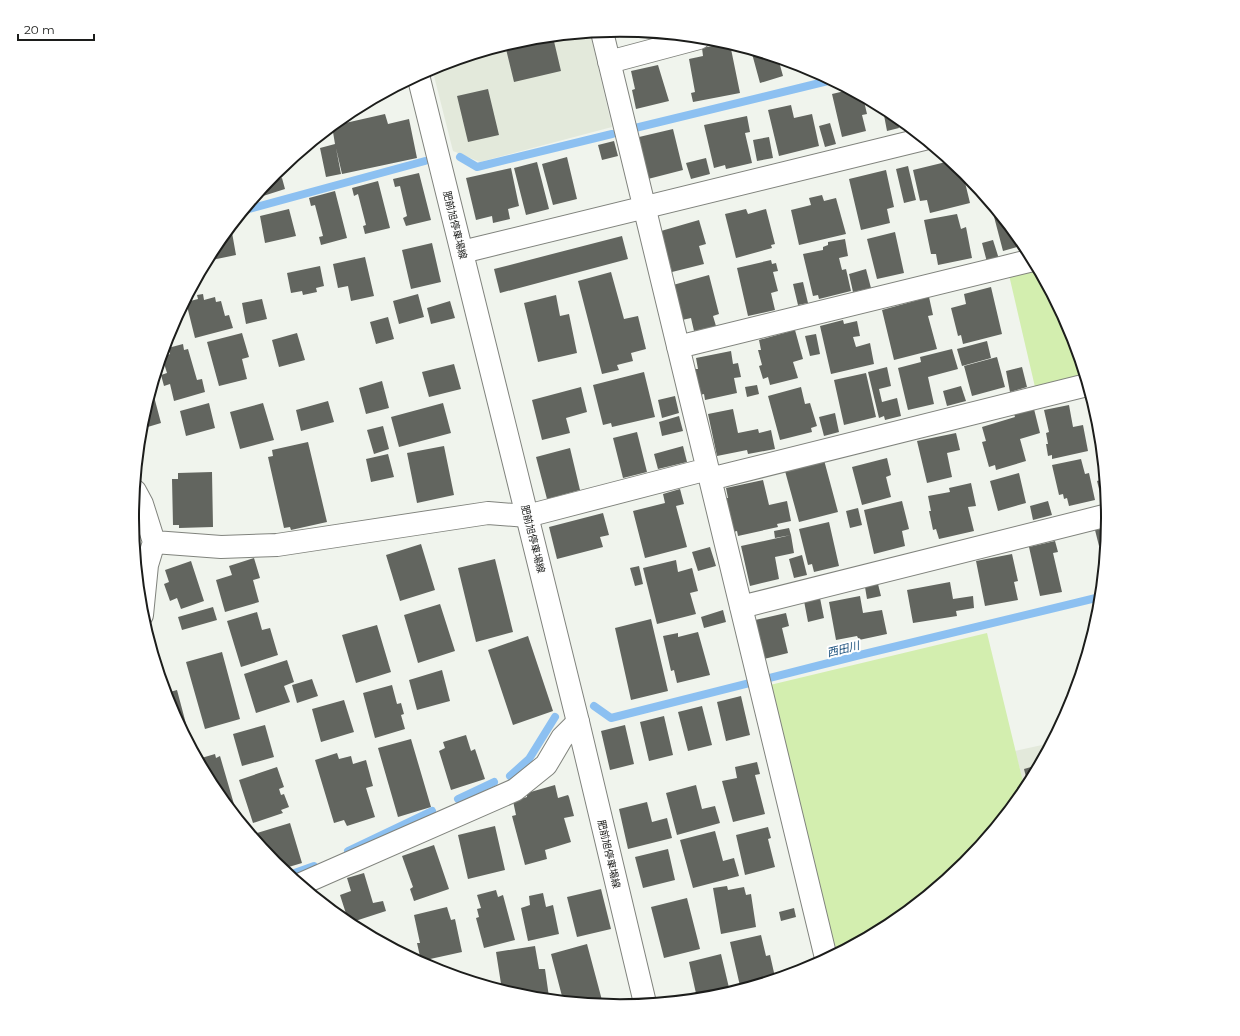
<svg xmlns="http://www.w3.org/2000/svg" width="1240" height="1036" font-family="Montserrat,'Noto Sans JP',sans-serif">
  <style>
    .built { fill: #e3e9db }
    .green { fill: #d3eeaf }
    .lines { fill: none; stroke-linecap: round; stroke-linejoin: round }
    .stream { stroke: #8cc0f1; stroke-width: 8 }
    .building { fill: #62655f }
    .street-casing { stroke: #80837d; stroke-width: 24 }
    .secondary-casing { stroke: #80837d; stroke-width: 24 }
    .street { stroke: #fff; stroke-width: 22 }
    .secondary { stroke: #fff; stroke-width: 22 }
    .labels { text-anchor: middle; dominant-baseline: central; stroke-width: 4; stroke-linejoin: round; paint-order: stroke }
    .street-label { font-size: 10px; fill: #1c1d1b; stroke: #fff }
    .water-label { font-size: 11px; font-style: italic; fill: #134a78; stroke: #fff }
    .rim { fill: none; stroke: #1c1d1b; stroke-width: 2 }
  </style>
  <rect width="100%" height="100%" fill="#f0f4ed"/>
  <path class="built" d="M590,33L612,127L480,162L453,151L432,68L525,39Z
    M1051,743L1026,789L1025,790L1015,751Z"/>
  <path class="green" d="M1037,269L1071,331L1084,376L1035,387L1009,275Z
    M987,633L1025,790L965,863L891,924L836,953L770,685Z"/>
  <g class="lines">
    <path class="stream" d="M635,128L832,80
      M460,157L477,167L612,134
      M245,210L425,161
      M594,706L611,718L860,655L1100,597
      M510,776L529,759L555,717
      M458,799L494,782
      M348,851L432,811
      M289,875L314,866"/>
  </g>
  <path class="building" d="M620,30L629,31L616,34L615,31Z
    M553,37L561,71L514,82L505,45L525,39Z
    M727,43L730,44L740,93L693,102L691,93L695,92L689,59L703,56L702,48Z
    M751,50L778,58L783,76L760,83Z
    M658,65L669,101L636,109L632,90L635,89L631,71Z
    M488,89L499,135L468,142L457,96Z
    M849,90L863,97L867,114L862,115L866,131L842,137L832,94Z
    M791,105L794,118L812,114L819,146L779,156L768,110Z
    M883,110H886L896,116L899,128L887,131Z
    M385,114L388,124L409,119L417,158L342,174L336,148L341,174L326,177L320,148L335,144L332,126Z
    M747,116L750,132L745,133L752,163L726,169L725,165L714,168L704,125Z
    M830,123L836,144L825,147L819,126Z
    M673,129L683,170L648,179L639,137Z
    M769,137L773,158L757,161L753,140Z
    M614,141L618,156L602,160L598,145Z
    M567,157L577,199L553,205L542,164Z
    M706,158L710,174L691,179L686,163Z
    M950,161L962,170L970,203L930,213L927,200L920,201L913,170Z
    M537,162L549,209L526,215L514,168Z
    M908,166L916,200L904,203L896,169Z
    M511,168L519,206L508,209L510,219L493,223L492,216L476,220L466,178Z
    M886,170L894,207L887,209L890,223L861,230L849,179Z
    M419,173L431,220L406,226L403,218L407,216L400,186L395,187L393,179Z
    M282,178L285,189L263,196L261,190L267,182Z
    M378,181L390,228L365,234L363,226L366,225L358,194L354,196L352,188Z
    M335,191L347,238L321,245L319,237L323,236L315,205L311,206L309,198Z
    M822,195L824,201L836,198L846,234L799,245L791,210L811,205L809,198Z
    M994,208L1008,226L1024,245L1003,251L992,209Z
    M289,209L296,236L265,243L260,216Z
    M746,209L748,214L766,209L775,244L771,245L772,248L736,258L725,214Z
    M957,214L961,229L966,227L972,258L938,265L936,254H931L924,220Z
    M699,220L706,244L699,246L704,264L672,272L661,231Z
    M231,227L236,255L207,261L214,247Z
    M895,232L904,273L877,279L867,239Z
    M622,236L628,259L500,293L494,269Z
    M845,239L848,256L839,258L842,270L846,269L851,291L819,299L818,295L813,296L803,254L823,250V247L828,245V242Z
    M993,240L999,259L987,262L982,243Z
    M432,243L441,282L411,289L402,250Z
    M365,257L374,296L351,301L348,286L338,288L333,264Z
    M771,260L772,264L776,263L778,271L773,272L778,291L771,293L775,310L748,316L737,268Z
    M320,266L324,286L316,288L317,292L303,295L302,291L291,293L287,273Z
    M866,269L871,288L853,292L849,274Z
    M611,272L624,319L638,316L646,349L631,353L633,361L617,365L619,370L602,374L578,281Z
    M709,275L719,314L713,316L716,326L694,331L691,318L682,320L673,285Z
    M803,282L808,303L798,305L793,284Z
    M991,287L1002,334L963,344L961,335L958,336L951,308L966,304L964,294Z
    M203,294L204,300L215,297L216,302L221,301L225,316L229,315L233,328L195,338L186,302L198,299L197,295Z
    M418,294L424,317L399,324L393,301Z
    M556,295L560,316L569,314L577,353L538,362L524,303Z
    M929,297L933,315L928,316L937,349L894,360L882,310Z
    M262,299L267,319L246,324L242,303Z
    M450,301L455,318L431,324L427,308Z
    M388,317L394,339L376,344L370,322Z
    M843,320L844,324L857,321L860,336L853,337L856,347L870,343L874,364L831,374L820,326Z
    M795,330L803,359L793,362L798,378L770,385L768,377L763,379L759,366L762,365L758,350H761L759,340Z
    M242,333L249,357L242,359L247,379L219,386L207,342Z
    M297,333L305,360L279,367L272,340Z
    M816,334L820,354L810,356L805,336Z
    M987,341L991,358L962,366L957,349Z
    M183,344L184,350L188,349L197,380L202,379L205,392L174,401L170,384L164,386L161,375L167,373L162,357L170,354L168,348Z
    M952,349L958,369L928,377L934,404L908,410L898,368L921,362L920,357Z
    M731,351L733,364L738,363L741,377L734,378L737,393L705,400L704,394L700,395L694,369H698L696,358Z
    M997,357L1005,387L972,396L964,366Z
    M454,364L461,389L429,397L422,372Z
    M887,367L891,386L879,389L882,402L897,398L901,416L885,420L884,416L879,418L868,372Z
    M1022,367L1027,387L1010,392L1006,371Z
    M644,372L655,417L612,427L611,423L603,425L593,385Z
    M866,373L876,417L844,425L834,380Z
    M382,381L389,408L366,414L359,388Z
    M757,385L759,394L747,397L745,387Z
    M961,386L966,401L947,406L943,391Z
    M581,387L587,412L566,418L570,433L542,440L532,400Z
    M801,387L805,404L810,403L817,426L811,428L812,432L780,440L768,396Z
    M152,389L161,423L141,429V423Z
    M1090,395L1095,412L1090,414L1085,397Z
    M675,396L679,413L662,418L658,400Z
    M328,401L334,422L301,431L296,410Z
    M209,403L215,428L186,436L180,411Z
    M263,403L274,440L240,449L230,412Z
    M443,403L451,433L399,447L391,417Z
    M1069,405L1073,427L1083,425L1088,451L1052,459V455L1048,456L1046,444H1048L1046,433L1049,432L1044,410Z
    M733,409L738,433L758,429L759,433L771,430L775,449L748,454L747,450L717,456L708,414Z
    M1034,409L1040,433L1020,439L1026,461L996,470L995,465L989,467L982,442L986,441L982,427L1015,417L1014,414Z
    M835,413L839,432L824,436L819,417Z
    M679,416L683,431L662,436L659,422Z
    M383,426L389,449L374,454L367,430Z
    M637,432L647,472L623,478L613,438Z
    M956,433L960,450L947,453L952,477L927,483L917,441Z
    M308,442L327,522L291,530L290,527L284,528L268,457L273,456L272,450Z
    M444,446L454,495L417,503L407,453Z
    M683,446L687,462L658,469L654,454Z
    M570,448L580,490L547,499L536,457Z
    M388,454L394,477L371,482L366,459Z
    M887,458L891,475L886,477L891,497L862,505L852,467Z
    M1081,459L1085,474L1089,473L1095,500L1069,506L1067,498L1064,499L1063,494L1059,495L1052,465Z
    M824,460L838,512L799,522L785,471Z
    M212,472L213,527L179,528V525H173L172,479H178V473Z
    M1019,473L1026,503L998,511L990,481Z
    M1104,479L1106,496L1101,497L1097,481Z
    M763,480L769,505L787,501L791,521L777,524L778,527L738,536L737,531L733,532L725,498H728L726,488Z
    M971,483L976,506L968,507L974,531L939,539L936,529L933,530L929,511H931L928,496L950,492L949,488Z
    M680,489L684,504L676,506L687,547L645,558L633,511L665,503L663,494Z
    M902,501L909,529L902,531L905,546L874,554L864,510Z
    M1048,501L1052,515L1033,520L1030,506Z
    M858,508L862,525L850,528L846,511Z
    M603,513L609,535L600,537L603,547L557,559L549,527Z
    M829,522L839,566L814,572L812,564L808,565L799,529Z
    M789,528L791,535L775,538L774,531Z
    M1107,528L1105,544L1099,546L1095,530Z
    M791,535L794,553L775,557L779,579L750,586L741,546Z
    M1055,541L1058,552L1053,553L1062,592L1040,596L1029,547Z
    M421,544L435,590L400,601L386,555Z
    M710,547L716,566L698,571L692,552Z
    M1012,554L1018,581L1014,582L1018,600L985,606L976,561Z
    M802,555L807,575L794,578L789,559Z
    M254,558L260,578L253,580L259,602L225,612L216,580L232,575L229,566Z
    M495,559L513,632L476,642L458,568Z
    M676,560L678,572L692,568L698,591L690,593L696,614L657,624L643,568Z
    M191,561L204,601L181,609L177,598L170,601L164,584L169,582L165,570Z
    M639,566L643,584L635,586L630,568Z
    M950,582L953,599L973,596L974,608L956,611L957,616L913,623L907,590Z
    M878,584L881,596L867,599L865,587Z
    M860,596L863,613L882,610L887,634L859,640L857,636L836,640L829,602Z
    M820,598L824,618L808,622L804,601Z
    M440,604L455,651L418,663L404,615Z
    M213,607L217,620L182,630L178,617Z
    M723,610L726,622L704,628L701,617Z
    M257,612L262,630L270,628L278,655L241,667L227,621Z
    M786,613L789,626L782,628L788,653L764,659L755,620Z
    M651,619L668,691L631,700L615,628Z
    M377,625L391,672L356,683L342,635Z
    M698,632L710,675L677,683L674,670L671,671L663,636L678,633V637Z
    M528,636L553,711L513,725L488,650Z
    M222,652L240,719L205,729L186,662Z
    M287,660L294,682L284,686L290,702L256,713L244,674Z
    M442,670L450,701L417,710L409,680Z
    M312,679L318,696L297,703L292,685Z
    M392,685L397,704L401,703L404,714L401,715L405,729L375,738L363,693Z
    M177,690L189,735L186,736L169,705L166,693Z
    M741,696L750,735L726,741L717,702Z
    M344,700L354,732L321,742L312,709Z
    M702,706L712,745L688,751L678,712Z
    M664,716L673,755L649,761L640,722Z
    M265,725L274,757L242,766L233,734Z
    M625,725L634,764L610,770L601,731Z
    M466,735L471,751L475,749L485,779L451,790L439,751L445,748L443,742Z
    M411,739L431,807L398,817L378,748Z
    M337,753L339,759L351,756L353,764L366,760L373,786L366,788L375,817L347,826L344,820L334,823L315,760Z
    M215,754L216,758L220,756L238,818L214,789L198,759Z
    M757,762L760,774L755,775L765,814L733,822L722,781L737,778L735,767Z
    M1038,765L1032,778L1028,785L1024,769Z
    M277,767L284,787L279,789L281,795L284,794L289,807L281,810L283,813L253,823L239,780Z
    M555,785L558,798L568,795L569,797L574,816L564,818L571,842L545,850L547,859L525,865L512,816L516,815L513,801L527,797V793Z
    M696,785L702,809L715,806L720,823L677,835L666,793Z
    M647,802L652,822L667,818L672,838L628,849L619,809Z
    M290,823L302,863L282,869L261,846L257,833Z
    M495,826L505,870L468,879L458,835Z
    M768,827L771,838L768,839L775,867L745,875L736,835Z
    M715,831L723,861L734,858L739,876L693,888L680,840Z
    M434,845L449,889L414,901L410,889L413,887L402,856Z
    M668,849L675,880L643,888L635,857Z
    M364,873L373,903L383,901L386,911L349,923L340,895L351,891L347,878Z
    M727,886L728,890L744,887L746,895L751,894L756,927L721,934L713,888Z
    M601,889L611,929L577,937L567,897Z
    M496,890L498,897L503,895L515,940L484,948L476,918L479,917L477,909L481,908L477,895Z
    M543,893L546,907L553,905L559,934L528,941L521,908L530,905L529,896Z
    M687,898L700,949L664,958L651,907Z
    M447,907L451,920L455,919L462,952L421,961L417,943H420L414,915Z
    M794,908L796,917L781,921L779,912Z
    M761,935L766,956L770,955L775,977L740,986L730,942Z
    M587,944L603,1004L563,1000L551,954Z
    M535,946L539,969H545L549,997H525L502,990L496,952Z
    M721,954L730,992L697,998L689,962Z"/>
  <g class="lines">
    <defs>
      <path id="street" d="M602,32L826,958
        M609,62L699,38
        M462,252L924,139
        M678,347L1033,260
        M710,479L1087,385
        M135,491L142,504L154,542
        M741,607L1108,515
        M142,615L147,565L154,542L221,547L277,545L488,513L527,516L708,469
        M301,884L515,790L546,765L562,738L578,722"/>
      <path id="secondary" d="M418,75L578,722L645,1003"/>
    </defs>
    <use href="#street" class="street-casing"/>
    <use href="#secondary" class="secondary-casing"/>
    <use href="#street" class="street"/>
    <use href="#secondary" class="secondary"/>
  </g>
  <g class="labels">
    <g class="street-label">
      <text transform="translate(455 225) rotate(76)">肥前旭停車場線</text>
      <text transform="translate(533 539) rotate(76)">肥前旭停車場線</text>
      <text transform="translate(609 854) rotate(77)">肥前旭停車場線</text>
    </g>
    <g class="water-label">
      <text transform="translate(843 649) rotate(-14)">西田川</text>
    </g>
  </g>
  <path d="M0 0H1240V1036H0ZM139 518a481 481 0 1 1 962 0a481 481 0 1 1-962 0Z" fill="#fff" fill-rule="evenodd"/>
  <path class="rim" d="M139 518a481 481 0 1 1 962 0a481 481 0 1 1-962 0Z"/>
  <path d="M18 34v6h76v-6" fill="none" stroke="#1c1d1b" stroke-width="2"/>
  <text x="24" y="34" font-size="12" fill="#1c1d1b" stroke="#ffffff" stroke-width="3" paint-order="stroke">20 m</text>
</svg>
